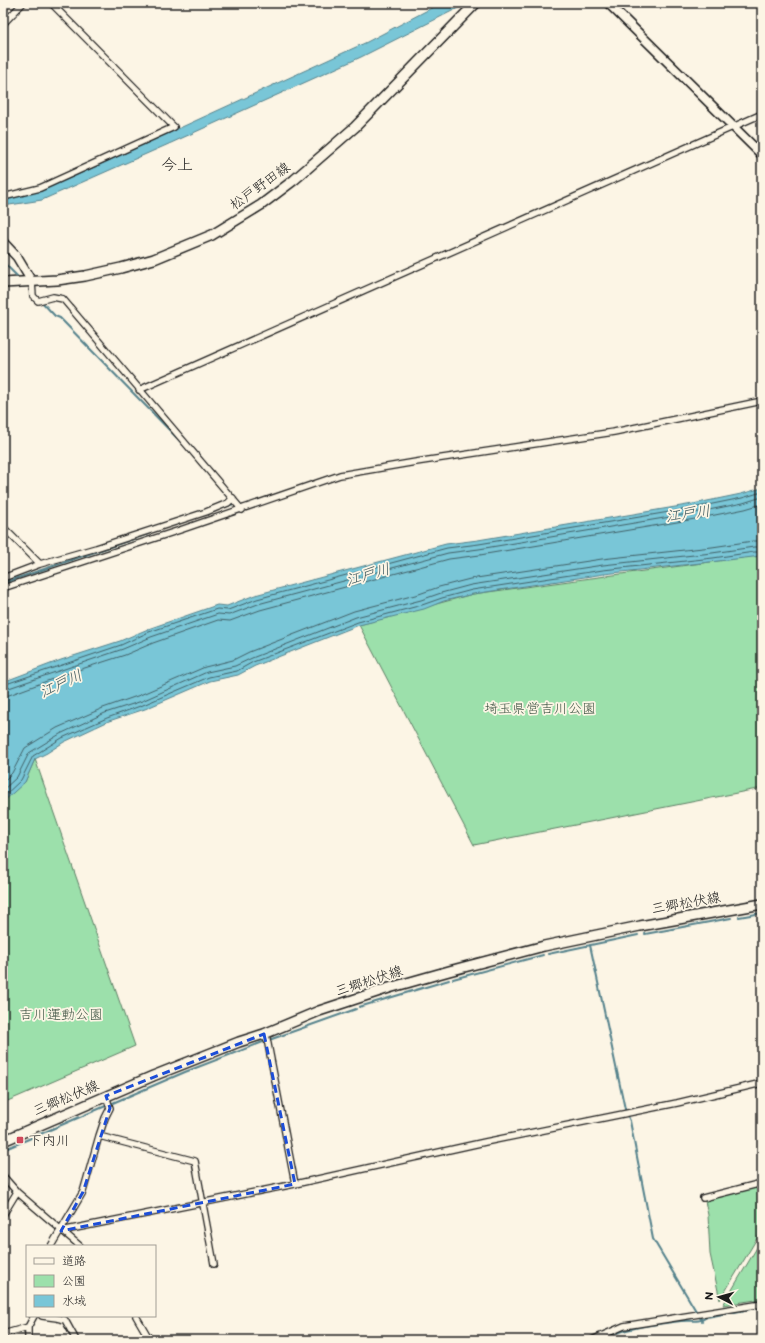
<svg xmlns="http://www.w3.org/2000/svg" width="765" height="1343" font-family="'Balsamiq Sans','Klee One',sans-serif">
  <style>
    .green { fill: #9ce0ab; stroke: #5c7e64 }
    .water { fill: #79c6d7; stroke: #54828c }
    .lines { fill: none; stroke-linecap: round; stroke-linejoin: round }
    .shore { stroke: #416067; stroke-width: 1 }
    .stream { stroke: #54828c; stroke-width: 2 }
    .street-casing { stroke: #1c1c1c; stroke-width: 8 }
    .secondary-casing { stroke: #1c1c1c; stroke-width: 11 }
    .primary-casing { stroke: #1c1c1c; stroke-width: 12 }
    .street { stroke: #fcf5e5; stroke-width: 5.5 }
    .secondary { stroke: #fcf5e5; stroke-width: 8 }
    .primary { stroke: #fcf5e5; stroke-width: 9 }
    .marked { fill: none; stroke: #1d4ed8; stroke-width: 3; stroke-dasharray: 8 5; stroke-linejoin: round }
    .poi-dot { fill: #d1495b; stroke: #fcf5e5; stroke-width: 1.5 }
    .labels { text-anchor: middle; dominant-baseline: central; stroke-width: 3.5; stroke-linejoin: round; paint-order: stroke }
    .street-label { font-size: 14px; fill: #1c1c1c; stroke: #fcf5e5 }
    .park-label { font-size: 14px; fill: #425747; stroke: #fcf5e5 }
    .poi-label { font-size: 14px; fill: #1c1c1c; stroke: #fcf5e5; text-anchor: start }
    .water-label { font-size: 15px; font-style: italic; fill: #3d585d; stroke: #fcf5e5 }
    .quarter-label { font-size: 16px; fill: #1c1c1c; stroke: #fcf5e5 }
  </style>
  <rect width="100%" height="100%" fill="#fcf5e5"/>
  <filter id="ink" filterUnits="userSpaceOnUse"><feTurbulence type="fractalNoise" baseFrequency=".025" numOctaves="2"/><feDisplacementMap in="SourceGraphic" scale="8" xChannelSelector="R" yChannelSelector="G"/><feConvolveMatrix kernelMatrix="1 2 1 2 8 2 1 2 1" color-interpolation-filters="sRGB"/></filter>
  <g filter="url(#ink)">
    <path class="green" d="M762,555V788L474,845L359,625L473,594Z
      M35,759L135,1046L3,1103V797L25,782Z
      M762,1186V1230L720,1300L710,1254L708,1215L705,1201Z
      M762,1239V1299L723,1305Z"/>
    <path class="water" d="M441,3H465L460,7L361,57L171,143L42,200L3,206V199L41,191L97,166L367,42Z
      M762,488V556L604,574L473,594L444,601L424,609L359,625L255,666L238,675L210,681L145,709L109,721L64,742L47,753L35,759L25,782L3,802V682L61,660L120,641L148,629L217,605L227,606L255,595L446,544L478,540L693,504L741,494Z"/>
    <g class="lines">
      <path class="shore" d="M3,685L121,645L149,632L217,609L228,610L257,599L447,548L479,544L693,508L742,498L762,492
        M3,690L123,649L151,637L218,614L229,615L258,604L448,553L479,549L694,513L743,503L762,497
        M3,696L9,695L66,674L125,655L153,643L218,620L230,621L260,610L449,559L480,555L695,519L745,509L762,504
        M3,782L12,773L25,748L57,728L103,708L140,695L205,667L233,660L249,652L354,611L419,594L439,587L470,579L602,559L712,547L753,541H762
        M3,790L17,777L29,753L60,734L105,713L142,701L207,672L235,666L252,658L356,617L421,600L441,593L471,585L603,565L712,553L754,547H762
        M3,797L21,780L33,756L62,738L107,718L143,705L209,677L237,671L253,662L358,622L422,605L442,598L472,590L603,570L713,558L754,552H762"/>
      <path class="stream" d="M3,262L20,279
        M41,301L55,316L60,318L180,441
        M214,511L233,504V502
        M3,583L148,534
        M739,917L762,913
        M645,934L731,918
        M590,945L625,1109L630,1121L653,1239L702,1321
        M548,954L638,935
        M453,979L543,955
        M359,1007L449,980
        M269,1040L356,1009
        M3,1150L185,1072L263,1042
        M600,1340C624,1328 654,1324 681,1321C691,1320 699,1323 707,1317L762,1307"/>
      <defs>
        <path id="street" d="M3,24L23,3
          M3,197L40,188L174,127L51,3
          M32,282L33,296L38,301L53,297L63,299L242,510
          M139,390L762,114
          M3,527L40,564
          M3,578L40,564L96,548L206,512L228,503L233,498
          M3,588L183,529L340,475L416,462L614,432L762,401
          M264,1034L267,1039L295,1184
          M99,1136L195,1161L214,1264
          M3,1176L17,1192L80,1246
          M703,1198L762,1183
          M3,1215L17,1192
          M61,1231L295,1184L485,1142L677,1103L762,1083
          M51,1246L83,1192L99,1136L105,1118L110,1108L106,1096
          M42,1316L57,1318L65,1320L76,1340
          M136,1316L150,1340
          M3,1334L28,1327
          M28,1340V1327L34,1316
          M592,1340L624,1326L762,1304"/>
        <path id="secondary" d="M608,3L762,155
          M3,242L17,257L32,282"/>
        <path id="primary" d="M3,283L57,280L85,276L121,268L154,259L212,235L261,205L294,180L355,127L476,3
          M3,1141L153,1076L239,1042L264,1034L319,1011L389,988L449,971L544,946L640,926L762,904"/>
      </defs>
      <use href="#street" class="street-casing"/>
      <use href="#secondary" class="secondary-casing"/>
      <use href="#primary" class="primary-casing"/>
      <use href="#street" class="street"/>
      <use href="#secondary" class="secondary"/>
      <use href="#primary" class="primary"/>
    </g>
  </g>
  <path class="marked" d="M264,1034L295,1184L61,1231L83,1192L110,1108L106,1096Z"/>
  <rect class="poi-dot" x="16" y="1136" width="8" height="8" rx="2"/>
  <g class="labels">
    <g class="street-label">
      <text transform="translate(260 186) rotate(-36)">松戸野田線</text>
      <text transform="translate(686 903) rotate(-10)">三郷松伏線</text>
      <text transform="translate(369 981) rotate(-18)">三郷松伏線</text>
      <text transform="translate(66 1098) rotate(-23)">三郷松伏線</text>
    </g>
    <g class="park-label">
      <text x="540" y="708">埼玉県営吉川公園</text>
      <text x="61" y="1014">吉川運動公園</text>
    </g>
    <g class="poi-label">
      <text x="28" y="1140">下内川</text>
    </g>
    <g class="water-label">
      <text transform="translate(688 514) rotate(-8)">江戸川</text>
      <text transform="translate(368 575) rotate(-16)">江戸川</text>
      <text transform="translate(61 684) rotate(-25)">江戸川</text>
    </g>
    <g class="quarter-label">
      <text x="177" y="165">今上</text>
    </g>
  </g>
  <rect width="765" height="1343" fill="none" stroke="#fcf5e5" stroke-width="16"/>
  <rect x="8" y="8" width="749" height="1327" fill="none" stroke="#1c1c1c" stroke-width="1.5" filter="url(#ink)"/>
  <rect x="26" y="1245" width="130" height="72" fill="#fcf5e5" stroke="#a29e95"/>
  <rect x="34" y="1258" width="20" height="6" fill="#fcf5e5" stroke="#a29e95"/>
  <text x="62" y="1265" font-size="12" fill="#1c1c1c">道路</text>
  <rect x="34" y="1275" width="20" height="12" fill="#9ce0ab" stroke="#a29e95"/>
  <text x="62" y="1285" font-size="12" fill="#1c1c1c">公園</text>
  <rect x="34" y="1295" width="20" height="12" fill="#79c6d7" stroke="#a29e95"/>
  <text x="62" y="1305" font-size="12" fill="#1c1c1c">水域</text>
  <g transform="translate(719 1297) rotate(276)" stroke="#fcf5e5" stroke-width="3" paint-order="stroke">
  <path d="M0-3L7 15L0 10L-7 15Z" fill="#1c1c1c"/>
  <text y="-6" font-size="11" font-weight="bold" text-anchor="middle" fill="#1c1c1c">N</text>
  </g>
</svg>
